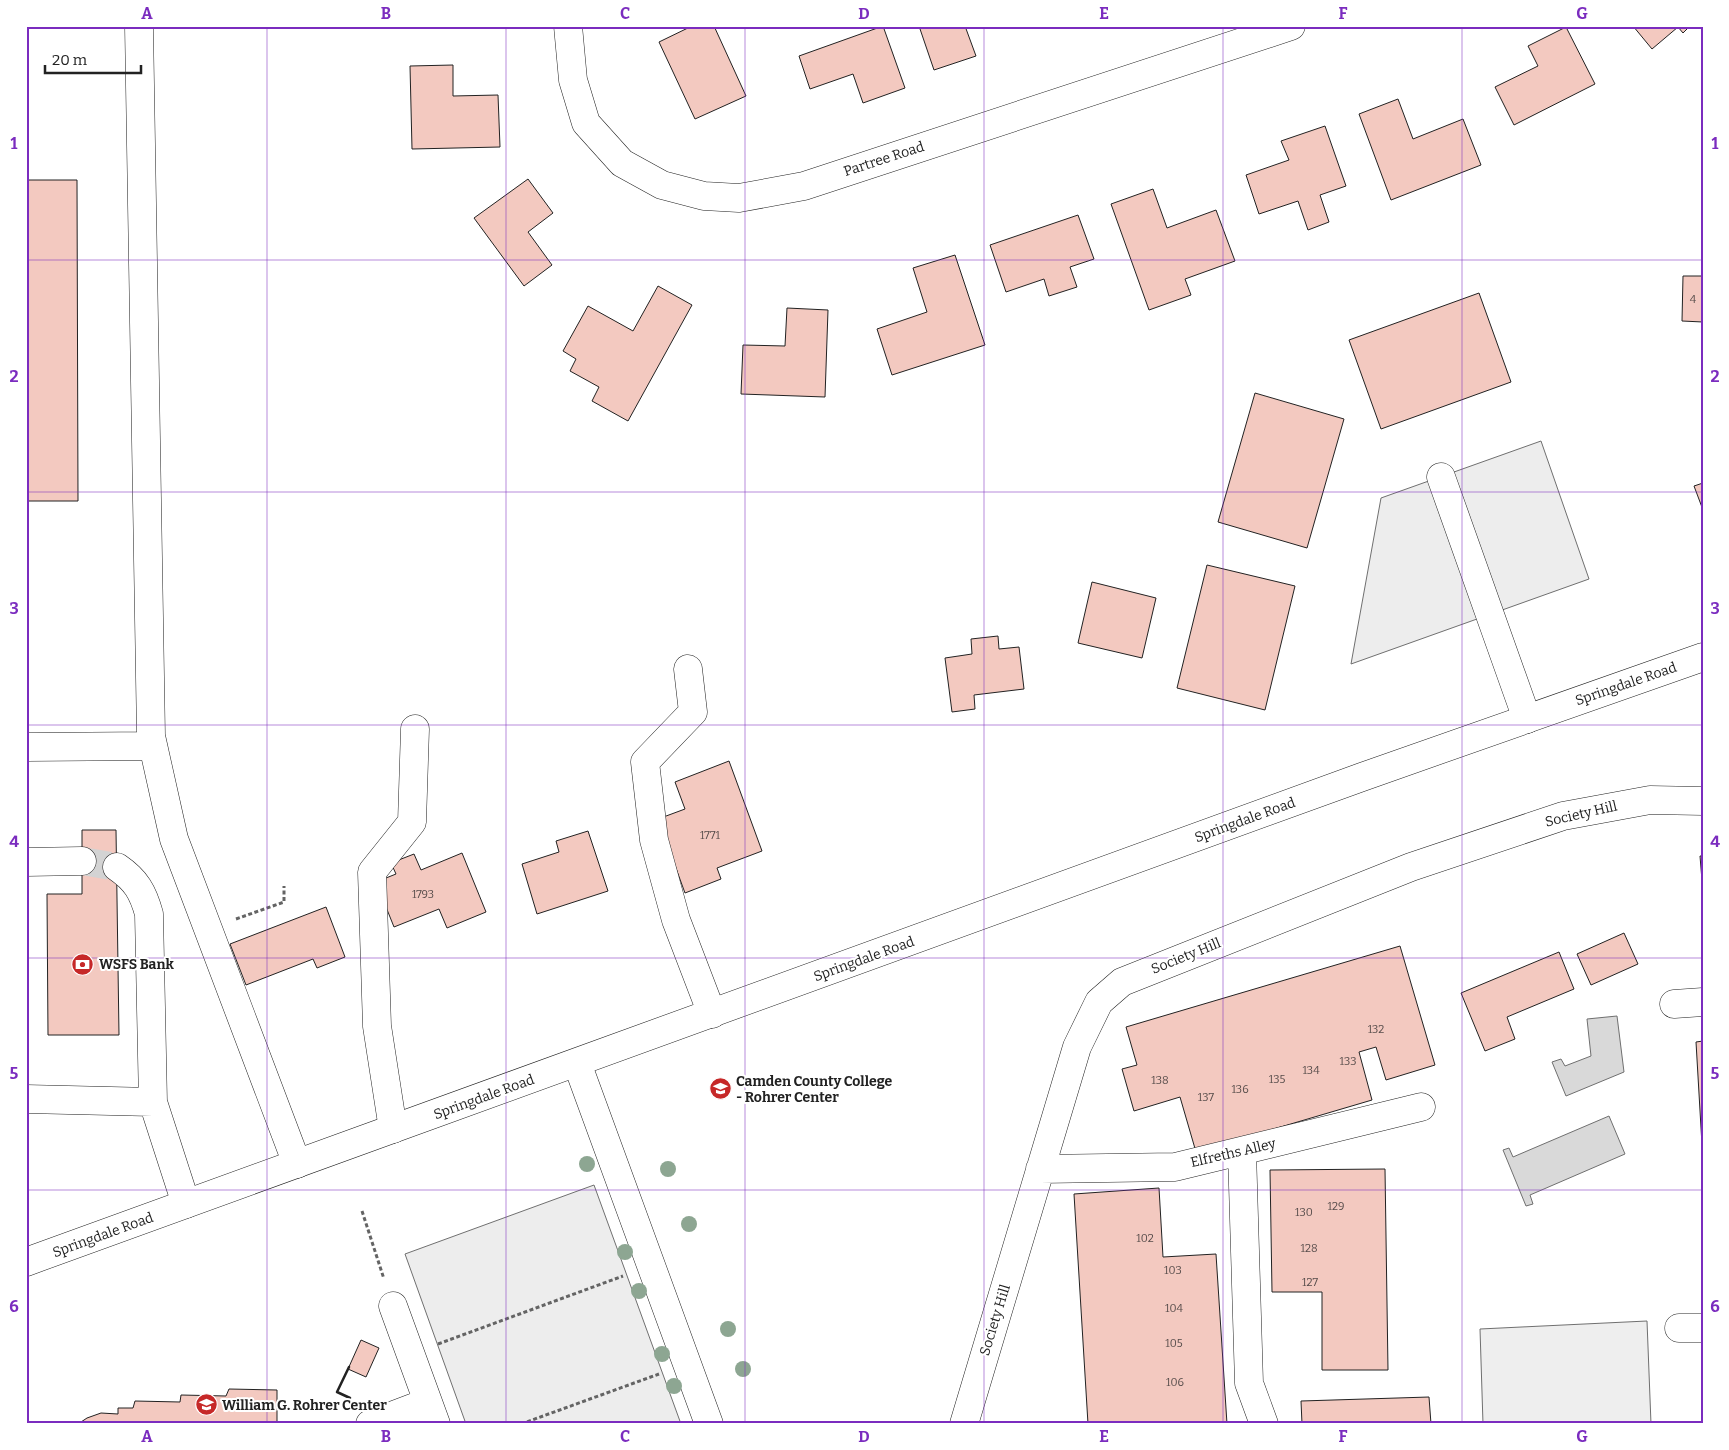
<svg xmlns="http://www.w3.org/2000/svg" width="1729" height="1450" font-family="Bitter,serif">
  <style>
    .green { fill: #eee; stroke: #6f6f6f }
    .parking { fill: #ededed; stroke: #6f6f6f }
    .water { fill: #d9d9d9; stroke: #6f6f6f }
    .building { fill: #f3c9c0; stroke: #222 }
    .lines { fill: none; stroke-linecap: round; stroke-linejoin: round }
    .minor-tunnel { stroke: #d3d3d3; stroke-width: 28; stroke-dasharray: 28 14; stroke-linecap: butt }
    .minor-casing { stroke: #222; stroke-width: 29 }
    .major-casing { stroke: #222; stroke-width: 29 }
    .path { stroke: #646464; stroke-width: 3; stroke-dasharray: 4 2.5; stroke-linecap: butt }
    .minor { stroke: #fff; stroke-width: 28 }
    .major { stroke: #fff; stroke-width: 28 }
    .wall { stroke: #222; stroke-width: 2.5 }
    .tree { fill: #8da692 }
    .grid { fill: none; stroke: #7b2cbf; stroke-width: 1; stroke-opacity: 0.55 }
    .labels { text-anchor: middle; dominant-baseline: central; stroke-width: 4; stroke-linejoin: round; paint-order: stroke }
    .number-label { font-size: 11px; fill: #564c4a }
    .street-label { font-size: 14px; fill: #222; stroke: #fff }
    .poi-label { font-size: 14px; font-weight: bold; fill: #222; stroke: #fff; text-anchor: start }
    .neatline { fill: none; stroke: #7b2cbf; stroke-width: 2 }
    .grid-label { font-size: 16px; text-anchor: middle; font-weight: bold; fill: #7b2cbf }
  </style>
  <rect width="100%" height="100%" fill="#fff"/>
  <path class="green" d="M1647,1321L1651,1424H1483L1480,1329Z"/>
  <path class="parking" d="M1541,441L1589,579L1351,664L1381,498Z
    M594,1185L681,1424H466L405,1254Z"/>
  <path class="water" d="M1617,1016L1624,1072L1566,1096L1552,1062L1561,1059L1565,1066L1591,1056L1587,1019Z
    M1609,1116L1625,1154L1530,1195L1533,1204L1526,1206L1503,1150L1509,1148L1513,1157Z"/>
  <path class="building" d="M692,26H714L746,96L695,119L659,42Z
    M883,26L905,88L863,103L853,74L810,89L799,56Z
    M919,26H965L976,56L934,70Z
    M1633,26H1690L1683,33L1678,27L1652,49Z
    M1566,27L1595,84L1514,125L1495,87L1538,66L1528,46Z
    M453,65V96L498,95L500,147L412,149L410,66Z
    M1398,99L1413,139L1463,119L1481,165L1391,200L1359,114Z
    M1325,126L1346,186L1320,195L1329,222L1308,230L1298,201L1259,214L1246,175L1289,160L1281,141Z
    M528,179L553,213L528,232L552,265L524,286L474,218Z
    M26,180H77L78,501H26Z
    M1153,189L1167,228L1216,210L1235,261L1185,279L1191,295L1149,310L1111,204Z
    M1078,215L1094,259L1070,267L1077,287L1049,296L1044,279L1006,292L990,245Z
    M955,255L985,345L892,375L877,329L927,312L913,268Z
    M1683,276H1703V322L1682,321Z
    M658,286L692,305L628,421L592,401L599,387L570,371L576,359L563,351L588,306L633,331Z
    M1479,293L1511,382L1381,429L1349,340Z
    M787,308L828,310L825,397L741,394L743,345L785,346Z
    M1255,393L1344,419L1307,548L1218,522Z
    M1703,483V510L1694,486Z
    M1207,565L1295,586L1265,710L1177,688Z
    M1092,582L1156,598L1142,658L1078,643Z
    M998,636L999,649L1019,647L1024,689L974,695L975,709L952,712L945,658L972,654L971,639Z
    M729,761L762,851L717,868L721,879L685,893L658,819L685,809L675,782Z
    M82,830H116L119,1035H48L47,894H82Z
    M588,831L608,891L537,914L522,864L559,852L556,841Z
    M462,853L486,912L447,928L439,909L394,927L376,882L396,874L391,863L414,854L421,870Z
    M1700,856H1703V893Z
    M326,907L345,957L317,968L313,959L246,985L230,944Z
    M1624,933L1638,964L1591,985L1577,954Z
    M1400,946L1435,1065L1386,1080L1376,1047L1359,1052L1372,1100L1196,1152L1180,1097L1134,1111L1122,1069L1137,1065L1126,1027Z
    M1559,952L1574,989L1507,1017L1515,1039L1485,1051L1461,993Z
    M1703,1041V1145H1702L1696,1042Z
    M1385,1169L1388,1370H1322V1292H1272L1270,1170Z
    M1159,1188L1163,1257L1216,1254L1227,1424H1088L1074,1194Z
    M361,1340L379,1348L366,1377L348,1369Z
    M229,1389L277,1390V1424H78L87,1418L101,1413L118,1414V1408H133L135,1401L180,1402L181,1395L226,1396Z
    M1429,1397L1431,1424H1302L1301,1401Z"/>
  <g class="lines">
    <path class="minor-tunnel" d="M82,861L117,867"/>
    <defs>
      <path id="minor" d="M139,26L151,736L174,839L297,1164
        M568,26L573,80L586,123L622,163L662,185L704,196L739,198L804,186L1291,26
        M1441,477L1527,719
        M688,669L693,712L645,762L654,840L676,920L712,1014
        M26,747L153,746
        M26,862L82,861
        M117,867C136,880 143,892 149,914L153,1102L186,1204
        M1674,1004L1703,1002
        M577,1063L709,1424
        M26,1099L153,1102
        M393,1129L377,1026L372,872L412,822L415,729
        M1242,1152L1249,1383L1264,1424
        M1040,1169L1175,1167L1421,1107
        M393,1306L436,1424
        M1679,1328H1703
        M370,1424L428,1402
        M964,1424L1077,1047L1099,1002L1122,982L1411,867L1563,816L1650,800L1703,801"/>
      <path id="major" d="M26,1262L1362,777L1703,657"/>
    </defs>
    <use href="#minor" class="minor-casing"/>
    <use href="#major" class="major-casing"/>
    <path class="path" d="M236,919L284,902V886
      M362,1211L384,1279
      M438,1344L623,1276
      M521,1424L659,1374"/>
    <use href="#minor" class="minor"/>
    <use href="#major" class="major"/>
    <path class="wall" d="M349,1367L337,1392L350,1398"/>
  </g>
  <g class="tree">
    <circle cx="587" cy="1164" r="8"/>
    <circle cx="668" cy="1169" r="8"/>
    <circle cx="689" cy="1224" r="8"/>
    <circle cx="625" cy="1252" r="8"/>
    <circle cx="639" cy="1291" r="8"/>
    <circle cx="728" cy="1329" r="8"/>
    <circle cx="662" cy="1354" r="8"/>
    <circle cx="743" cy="1369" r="8"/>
    <circle cx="674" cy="1386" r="8"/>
  </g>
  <path class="grid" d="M267,26V1424M506,26V1424M745,26V1424M984,26V1424M1223,26V1424M1462,26V1424M26,260H1703M26,492H1703M26,725H1703M26,958H1703M26,1190H1703"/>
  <defs>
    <symbol id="bank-disc" viewBox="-11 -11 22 22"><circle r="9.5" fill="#c62828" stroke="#fff"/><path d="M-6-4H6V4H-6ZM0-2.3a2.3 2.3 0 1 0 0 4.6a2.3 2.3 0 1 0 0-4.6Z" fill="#fff"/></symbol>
    <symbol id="university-disc" viewBox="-11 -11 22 22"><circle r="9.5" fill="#c62828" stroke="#fff"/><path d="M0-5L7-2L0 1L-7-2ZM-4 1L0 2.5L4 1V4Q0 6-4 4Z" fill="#fff"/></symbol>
  </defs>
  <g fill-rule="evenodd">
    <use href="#bank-disc" x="70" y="952" width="25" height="25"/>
    <use href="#university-disc" x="708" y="1076" width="25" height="25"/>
    <use href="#university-disc" x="194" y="1392" width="25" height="25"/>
  </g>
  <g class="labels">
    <g class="number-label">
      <text x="1693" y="299">4</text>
      <text x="710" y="835">1771</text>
      <text x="423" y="894">1793</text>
      <text x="1376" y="1029">132</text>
      <text x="1348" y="1061">133</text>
      <text x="1311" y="1070">134</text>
      <text x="1277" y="1079">135</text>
      <text x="1160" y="1080">138</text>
      <text x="1240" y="1089">136</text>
      <text x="1206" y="1097">137</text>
      <text x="1336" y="1206">129</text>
      <text x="1304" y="1212">130</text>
      <text x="1145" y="1238">102</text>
      <text x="1309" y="1248">128</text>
      <text x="1173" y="1270">103</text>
      <text x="1310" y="1282">127</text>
      <text x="1174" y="1308">104</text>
      <text x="1174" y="1343">105</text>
      <text x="1175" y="1382">106</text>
    </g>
    <g class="street-label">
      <text transform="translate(884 159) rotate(-18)">Partree Road</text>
      <text transform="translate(1626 684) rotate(-19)">Springdale Road</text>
      <text transform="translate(1581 814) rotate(-13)">Society Hill</text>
      <text transform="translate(1245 820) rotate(-20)">Springdale Road</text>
      <text transform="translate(1186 956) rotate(-22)">Society Hill</text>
      <text transform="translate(864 959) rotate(-20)">Springdale Road</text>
      <text transform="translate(484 1097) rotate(-20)">Springdale Road</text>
      <text transform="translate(1233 1153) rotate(-13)">Elfreths Alley</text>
      <text transform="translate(103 1235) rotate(-20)">Springdale Road</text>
      <text transform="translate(995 1320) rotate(-73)">Society Hill</text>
    </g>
    <g class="poi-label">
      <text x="99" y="964">WSFS Bank</text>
      <text x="736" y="1081">Camden County College<tspan x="736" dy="16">- Rohrer Center</tspan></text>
      <text x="222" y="1405">William G. Rohrer Center</text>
    </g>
  </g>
  <rect width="1729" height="1450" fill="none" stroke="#ffffff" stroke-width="55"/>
  <path d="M45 65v8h96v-8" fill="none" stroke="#222222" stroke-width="2.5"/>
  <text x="52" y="65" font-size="15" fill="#222222" stroke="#ffffff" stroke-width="4" paint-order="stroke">20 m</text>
  <rect x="28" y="28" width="1674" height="1394" class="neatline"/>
  <g class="grid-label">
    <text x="147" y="19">A</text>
    <text x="386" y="19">B</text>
    <text x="625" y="19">C</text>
    <text x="864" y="19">D</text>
    <text x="1104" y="19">E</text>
    <text x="1343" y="19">F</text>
    <text x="1582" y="19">G</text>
    <text x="14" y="149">1</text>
    <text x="1715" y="149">1</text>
    <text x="14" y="382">2</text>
    <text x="1715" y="382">2</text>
    <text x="14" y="614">3</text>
    <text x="1715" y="614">3</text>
    <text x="14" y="847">4</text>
    <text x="1715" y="847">4</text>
    <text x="14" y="1079">5</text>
    <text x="1715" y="1079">5</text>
    <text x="14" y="1312">6</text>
    <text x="1715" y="1312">6</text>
    <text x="147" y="1442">A</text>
    <text x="386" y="1442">B</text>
    <text x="625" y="1442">C</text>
    <text x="864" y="1442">D</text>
    <text x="1104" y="1442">E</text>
    <text x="1343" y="1442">F</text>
    <text x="1582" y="1442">G</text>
  </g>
</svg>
